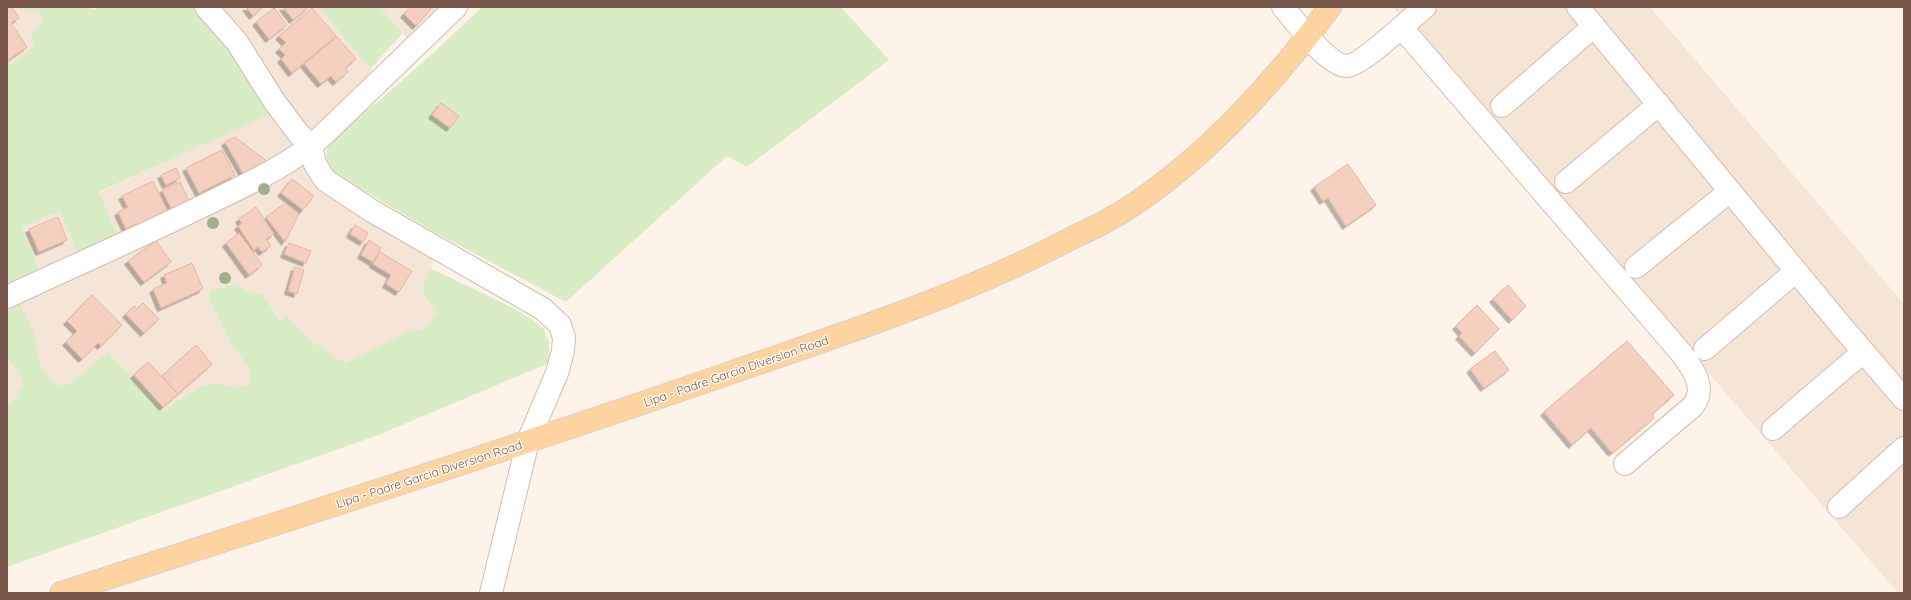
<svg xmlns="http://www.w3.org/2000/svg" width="1911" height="600" font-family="Quicksand,sans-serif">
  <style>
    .residential { fill: #f5e5d6 }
    .green { fill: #d8ecc5 }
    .building { fill: #f3d0bf; stroke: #e7b59e; filter: url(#shadow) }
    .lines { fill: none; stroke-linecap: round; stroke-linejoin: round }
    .minor-casing { stroke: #d3bcb0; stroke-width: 24 }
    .major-casing { stroke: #d9d0cd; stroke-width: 24 }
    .minor { stroke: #fff; stroke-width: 22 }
    .major { stroke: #fdd39f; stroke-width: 22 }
    .tree { fill: #a0b08b }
    .labels { text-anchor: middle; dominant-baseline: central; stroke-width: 3; stroke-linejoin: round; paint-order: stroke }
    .street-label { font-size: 12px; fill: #79584b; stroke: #fff8ef }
  </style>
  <defs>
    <filter id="shadow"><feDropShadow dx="-3.5" dy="3.5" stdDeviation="0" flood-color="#0004"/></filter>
  </defs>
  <rect width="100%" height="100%" fill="#fdf3e8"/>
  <path class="residential" d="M7,7H22L35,10L42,16L44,20L32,33L33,48L7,67Z
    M210,7H319L377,77L311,142Z
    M380,7H451L413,45Z
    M1393,7H1650L1904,304V593H1898Z
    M276,110L297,137L307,145L280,162L222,193L119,244L44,278L22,227L60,211L78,255L118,237L99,193Z
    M298,160L437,252L422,291L436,314L423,331H409L345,363L310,340L287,316L279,321L263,295L246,290L235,282L223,288L211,290L208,298L232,345L247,365L251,374L248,385L238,389L227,385L192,391L164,412L108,353L72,382L62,386L52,381L39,362L35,336L7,300Z
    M7,358L18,371L23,384L15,399L7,406Z"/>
  <path class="green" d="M22,7H83L96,9V7H194L231,48L270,114L99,192L118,237L78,255L60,211L22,227L41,273L7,289V67L33,48L32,33L44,20L42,16L35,10L28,12Z
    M319,7H380L403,33L370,69Z
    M482,7H841L889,60L747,167L727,156L566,302L434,232L344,179C332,172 322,162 328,147C332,135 375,105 387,94C419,66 451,37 482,7Z
    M430,268L513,308L534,321L543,328L549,342V363L378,435L7,567V406L15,399L23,384L18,371L7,358V306L16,301L21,305L35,336L39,362L52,381L62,386L72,382L108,352L164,412C179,401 196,385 215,384C230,383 232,392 248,385L251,374L247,365L232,345L208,298L211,290L223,288L235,282L246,290L263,295L279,321L287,316L310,340L345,363L409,331H423L436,314L422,291Z"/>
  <path class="building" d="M7,7H12L19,18L11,23L27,47L7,61Z
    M246,7H263L253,16Z
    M283,7H309L293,20Z
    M411,7H429L431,9L416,26L404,14Z
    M274,8L287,25L269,39L256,22Z
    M312,8L336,36L292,73L281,59L285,55L279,49L286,43L279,36Z
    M337,37L356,59L345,68L348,72L336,82L331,76L321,84L304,64Z
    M441,103L459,116L450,128L432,115Z
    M235,137L268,162L244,175L225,142Z
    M222,150L235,175L199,193L186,168Z
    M1348,164L1376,205L1346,226L1328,198L1323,201L1314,187Z
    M176,168L180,178L166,185L161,175Z
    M292,179L314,196L303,210L281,193Z
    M153,181L169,214L138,229L136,224L126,229L118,212L128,207L122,196Z
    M180,182L189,201L172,210L162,190Z
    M285,203L299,214L285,242L266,217Z
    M256,207L274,234L266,239L271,246L262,252L258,247L254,250L238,226L242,223L239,219Z
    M58,217L67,240L39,252L29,229Z
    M355,225L368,233L363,242L350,234Z
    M239,233L262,265L249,275L226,243Z
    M369,240L381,248L373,262L361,255Z
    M156,241L171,262L144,282L128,261Z
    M289,243L311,251L306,263L284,254Z
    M380,252L412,271L399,292L386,284L391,275L373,264Z
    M192,263L203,289L161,308L153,289L167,283L164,275Z
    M295,267L304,270L297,294L288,291Z
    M1508,285L1526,306L1512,320L1493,299Z
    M92,295L122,325L101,346L98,343L82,359L66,342L77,331L67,321Z
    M143,303L159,319L144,333L126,314L134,306L137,309Z
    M1477,305L1499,329L1475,353L1459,336L1462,333L1456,326Z
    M1627,341L1674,395L1652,414L1654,418L1612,453L1591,428L1572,445L1544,412Z
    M196,345L212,364L178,394L162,376Z
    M1495,351L1509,370L1484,388L1470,369Z
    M148,362L178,394L163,407L134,375Z"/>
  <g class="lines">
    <defs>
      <path id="minor" d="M206,7L237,42L274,101L298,133L311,146L315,164L325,180L372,211L543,309L560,325L564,338L563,351L557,373L528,441L491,593
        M1283,7C1295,21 1328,66 1347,66C1361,66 1411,18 1425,7
        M1578,7L1843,328L1904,399
        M1401,27L1682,354C1693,369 1707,388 1693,406L1625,464
        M1502,106L1594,26
        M1566,182L1659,104
        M1636,267L1730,191
        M7,297C73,266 140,237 205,205C245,185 287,167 320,138L456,7
        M1705,349L1796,271
        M1773,429L1863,352
        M1839,507L1904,448"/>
      <path id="major" d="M61,593C285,521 510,449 733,372C848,332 964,295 1072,238C1089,230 1106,222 1122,212C1202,162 1275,82 1330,7"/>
    </defs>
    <use href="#minor" class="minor-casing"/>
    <use href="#major" class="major-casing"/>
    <use href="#minor" class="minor"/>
    <use href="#major" class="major"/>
  </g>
  <g class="tree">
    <circle cx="264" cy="189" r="6"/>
    <circle cx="213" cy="223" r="6"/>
    <circle cx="225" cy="278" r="6"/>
  </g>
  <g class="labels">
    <g class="street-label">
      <text transform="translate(736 371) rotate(-19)">Lipa - Padre Garcia Diversion Road</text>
      <text transform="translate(429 474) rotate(-18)">Lipa - Padre Garcia Diversion Road</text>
    </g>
  </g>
  <rect width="1911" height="600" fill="none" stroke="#79584b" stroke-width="16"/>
</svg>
